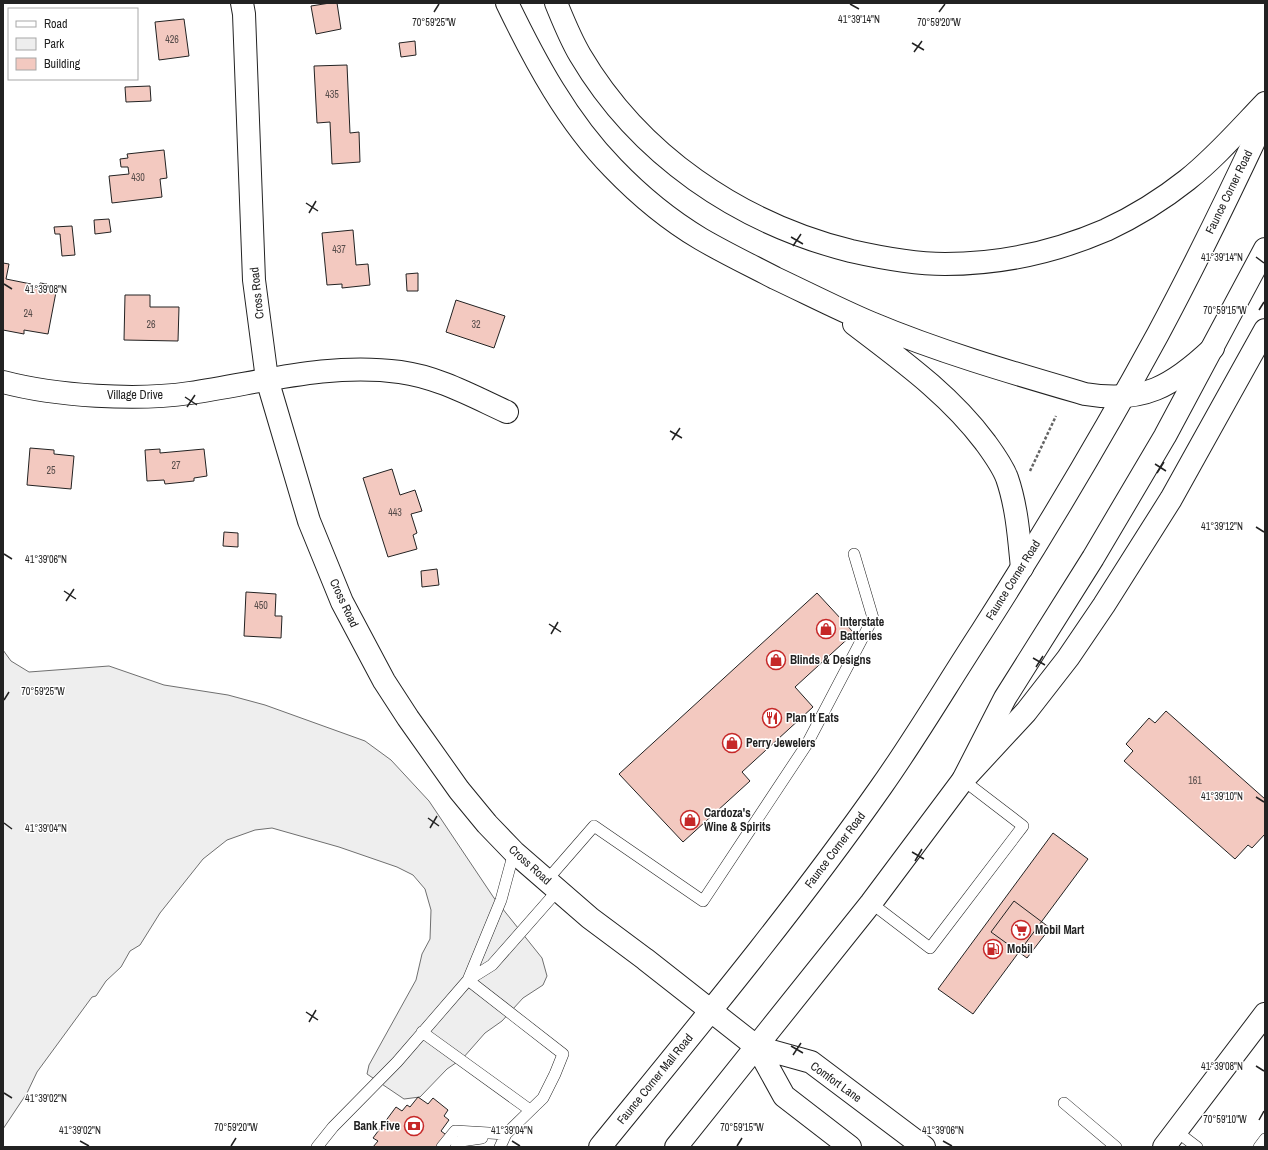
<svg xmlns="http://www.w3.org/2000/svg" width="1268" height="1150" font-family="'Archivo Narrow',sans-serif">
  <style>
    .green { fill: #eee; stroke: #6f6f6f }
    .building { fill: #f3c9c0; stroke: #222 }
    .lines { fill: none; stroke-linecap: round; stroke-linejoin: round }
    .lane-casing { stroke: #222; stroke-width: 12 }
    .street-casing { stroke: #222; stroke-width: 24 }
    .secondary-casing { stroke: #222; stroke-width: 24 }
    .highway-casing { stroke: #222; stroke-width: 24 }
    .path { stroke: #646464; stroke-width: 2.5; stroke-dasharray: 3 2; stroke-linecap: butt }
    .lane { stroke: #fff; stroke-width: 11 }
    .street { stroke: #fff; stroke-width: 22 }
    .secondary { stroke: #fff; stroke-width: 22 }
    .highway { stroke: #fff; stroke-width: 22 }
    .ticks { fill: none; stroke: #222; stroke-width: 1.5 }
    .labels { text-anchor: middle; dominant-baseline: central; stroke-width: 3; stroke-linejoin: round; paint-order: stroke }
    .number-label { font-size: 10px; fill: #564c4a }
    .street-label { font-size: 12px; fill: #222; stroke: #fff }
    .poi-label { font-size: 12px; font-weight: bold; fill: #222; stroke: #fff; text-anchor: start }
    .ticks-label { font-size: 10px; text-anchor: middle; fill: #222; stroke: #fff; stroke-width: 3; stroke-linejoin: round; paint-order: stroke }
  </style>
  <rect width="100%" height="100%" fill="#fff"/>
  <path class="green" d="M3,650L11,661L29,672L109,666L164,685L228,695L265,705L365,741L391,760L429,801L494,898L542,958L547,976L543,985L523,998L502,1021L485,1033L463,1058L447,1069L420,1097L404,1099L367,1074L369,1065L416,980L422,954L430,939L431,910L425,889L413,875L397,867L339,847L272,828L255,830L227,840L203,859L160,913L140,945L130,951L121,967L106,981L96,996L92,997L37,1072L27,1093L3,1129Z"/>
  <path class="building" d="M330,3H337L341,29L316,34L311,6Z
    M184,19L189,56L159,60L155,22Z
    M415,41L416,55L401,57L399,43Z
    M347,65L350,133L359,132L360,162L332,164L330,122L317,123L314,66Z
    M150,86L151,101L126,102L125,87Z
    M164,150L167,178L160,179L162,197L112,203L109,176L129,174L128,167H121L120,159L128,158L127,154Z
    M109,219L111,232L95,234L94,220Z
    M72,226L75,255L62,256L60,234H55L54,227Z
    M353,230L356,265L368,264L370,285L342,288V284L327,285L322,233Z
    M3,263L9,264L6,279L31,284L30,288L40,289V283L47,284V291L56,292L48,334L24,330V334L3,330Z
    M418,273V291H407L406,274Z
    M125,295H150V307H179L178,341L124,340Z
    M456,300L505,316L494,348L446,332Z
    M30,448L54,450V454L74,456L71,489L27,485Z
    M160,449V453L204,449L207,476L194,478V481L165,484L164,480L147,481L145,450Z
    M392,469L400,495L415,490L422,511L411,514L417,533L413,535L417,549L388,557L363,478Z
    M224,532L238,533V547L223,546Z
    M437,569L439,585L422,587L421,571Z
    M246,592L276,594L275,616H282L281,638L244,636Z
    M817,593L854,633L795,687L813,707L742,772L750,781L683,842L619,774Z
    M1166,711L1265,799V834L1252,848L1248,845L1235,859L1124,761L1133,751L1126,744L1149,718L1155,723Z
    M1053,833L1088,859L973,1014L938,989Z
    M1014,901L1050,928L1027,958L991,932Z
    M418,1097L428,1104L433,1098L448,1110L444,1116L449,1120L441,1131L449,1137L446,1142L452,1147H373L378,1141L373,1138L396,1107L402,1111L407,1105L410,1107Z"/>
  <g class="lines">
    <defs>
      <path id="lane" d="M547,880L594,826L703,901L807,744L873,618L854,554
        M871,903L930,948L1023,826L963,780
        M468,980L563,1054L555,1074L543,1098L506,1134L500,1147
        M468,980L501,900L514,852
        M422,1032L530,1110
        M1064,1103L1116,1147
        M1176,1131L1197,1147
        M317,1147L333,1127L397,1062L468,980L492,965L558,890
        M442,1147L455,1131L506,1134
        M456,1147L461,1141L482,1138
        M1259,1147L1265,1139"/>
      <path id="street" d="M3,382C56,396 136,401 190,393C260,383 328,362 400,372C438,377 472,396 507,412
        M757,1047L811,1062L924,1147
        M757,1047L784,1096L850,1147
        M1164,1147L1265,1014"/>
      <path id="secondary" d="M242,3L244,14L254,280L267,379L309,521L342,602L384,681L408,718L459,790L487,824L514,852L590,918L645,959L757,1047
        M600,1147C696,1029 794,911 881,787C917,736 948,683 982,631C1044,534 1103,435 1158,334C1196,263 1231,191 1265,118
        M676,1147L871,903L963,780L1005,698L1093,558L1165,436L1265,249"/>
      <path id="highway" d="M507,3C535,61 567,121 613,168C639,195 669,220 701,239C725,253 750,265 775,278C807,293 838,309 871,323C940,352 1013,373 1085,394C1143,404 1173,386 1213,348
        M556,3C563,20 570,38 580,55C639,155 739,223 851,251C882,258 914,264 945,264C1001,264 1055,252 1106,230C1134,217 1163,199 1187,180C1216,157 1240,129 1265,103
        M854,324C901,360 949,394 985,442C993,453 1002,465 1007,478C1017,507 1019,538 1022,568
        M963,780L1026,712L1068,658L1104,605L1171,499L1265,330"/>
    </defs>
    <use href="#lane" class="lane-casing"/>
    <use href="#street" class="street-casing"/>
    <use href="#secondary" class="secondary-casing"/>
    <use href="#highway" class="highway-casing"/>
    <path class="path" d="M1030,471L1056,416"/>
    <use href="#lane" class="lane"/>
    <use href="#street" class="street"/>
    <use href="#secondary" class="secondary"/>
    <use href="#highway" class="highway"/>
  </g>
  <path class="ticks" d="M850,4L859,9M434,12L439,4M939,12L945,4M912,43L924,50M914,52L922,41M306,203L318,211M309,213L316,201M791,237L803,244M793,246L801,234M1256,257L1264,263M4,284L12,289M1259,310L1264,302M185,397L197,405M187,407L195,395M670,431L682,438M672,440L680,428M1155,464L1166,471M1157,473L1164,462M1256,527L1264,532M4,554L12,559M64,591L76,599M66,601L74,589M549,624L561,632M551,634L558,622M1033,658L1045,665M1036,667L1043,656M4,700L9,692M1256,797L1264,802M428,818L439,826M4,823L12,829M430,828L437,816M912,852L924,859M915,861L922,849M306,1012L318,1020M309,1022L316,1010M791,1046L803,1053M793,1055L801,1043M1256,1066L1264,1071M4,1093L12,1098M1259,1120L1264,1111M80,1141L89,1146M512,1141L520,1146M943,1141L952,1146M231,1146L236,1138M737,1146L742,1138"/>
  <defs>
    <symbol id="shop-ring" viewBox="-11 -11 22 22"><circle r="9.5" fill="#fff" stroke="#c62828" stroke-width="1.5"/><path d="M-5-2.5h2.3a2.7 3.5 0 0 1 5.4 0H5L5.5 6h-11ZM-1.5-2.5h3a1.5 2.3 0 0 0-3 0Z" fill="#c62828"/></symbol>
    <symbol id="restaurant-ring" viewBox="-11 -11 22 22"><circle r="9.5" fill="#fff" stroke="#c62828" stroke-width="1.5"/><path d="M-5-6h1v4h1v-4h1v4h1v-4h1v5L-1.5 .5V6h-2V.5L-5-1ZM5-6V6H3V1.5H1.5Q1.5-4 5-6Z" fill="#c62828"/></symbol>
    <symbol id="supermarket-ring" viewBox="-11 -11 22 22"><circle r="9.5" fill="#fff" stroke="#c62828" stroke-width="1.5"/><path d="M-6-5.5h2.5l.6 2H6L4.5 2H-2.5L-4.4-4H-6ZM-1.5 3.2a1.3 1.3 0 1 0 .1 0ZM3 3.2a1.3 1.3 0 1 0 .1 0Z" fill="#c62828"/></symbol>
    <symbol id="fuel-ring" viewBox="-11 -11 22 22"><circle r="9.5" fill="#fff" stroke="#c62828" stroke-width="1.5"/><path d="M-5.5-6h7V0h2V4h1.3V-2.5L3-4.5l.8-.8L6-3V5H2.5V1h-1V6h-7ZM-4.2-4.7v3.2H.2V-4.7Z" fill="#c62828"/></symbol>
    <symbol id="bank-ring" viewBox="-11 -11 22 22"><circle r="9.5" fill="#fff" stroke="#c62828" stroke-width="1.5"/><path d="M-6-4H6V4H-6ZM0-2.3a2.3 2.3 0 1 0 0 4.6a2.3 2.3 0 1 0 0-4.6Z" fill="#c62828"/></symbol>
  </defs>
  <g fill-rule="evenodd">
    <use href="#shop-ring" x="815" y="618" width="22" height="22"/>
    <use href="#shop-ring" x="765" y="649" width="22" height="22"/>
    <use href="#restaurant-ring" x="761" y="707" width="22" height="22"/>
    <use href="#shop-ring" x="721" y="732" width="22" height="22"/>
    <use href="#shop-ring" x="679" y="809" width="22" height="22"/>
    <use href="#supermarket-ring" x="1010" y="919" width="22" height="22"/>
    <use href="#fuel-ring" x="982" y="938" width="22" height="22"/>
    <use href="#bank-ring" x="403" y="1115" width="22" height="22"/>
  </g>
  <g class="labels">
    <g class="number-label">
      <text x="172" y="39">426</text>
      <text x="332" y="94">435</text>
      <text x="138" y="177">430</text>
      <text x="339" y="249">437</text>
      <text x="28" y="313">24</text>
      <text x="151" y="324">26</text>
      <text x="476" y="324">32</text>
      <text x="176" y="465">27</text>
      <text x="51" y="470">25</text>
      <text x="395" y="512">443</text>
      <text x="261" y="605">450</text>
      <text x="1195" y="780">161</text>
    </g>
    <g class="street-label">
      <text transform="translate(1229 192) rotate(-64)">Faunce Corner Road</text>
      <text transform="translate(257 293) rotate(-96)">Cross Road</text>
      <text x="135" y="395">Village Drive</text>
      <text transform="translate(1013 580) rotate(-58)">Faunce Corner Road</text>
      <text transform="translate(344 603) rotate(65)">Cross Road</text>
      <text transform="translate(835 850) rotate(-53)">Faunce Corner Road</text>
      <text transform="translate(530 865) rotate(42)">Cross Road</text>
      <text transform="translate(655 1079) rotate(-51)">Faunce Corner Mall Road</text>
      <text transform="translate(836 1082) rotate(36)">Comfort Lane</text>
    </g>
    <g class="poi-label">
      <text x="840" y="622">Interstate<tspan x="840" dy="14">Batteries</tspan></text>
      <text x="790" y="660">Blinds &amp; Designs</text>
      <text x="786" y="718">Plan It Eats</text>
      <text x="746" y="743">Perry Jewelers</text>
      <text x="704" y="813">Cardoza's<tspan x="704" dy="14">Wine &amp; Spirits</tspan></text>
      <text x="1035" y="930">Mobil Mart</text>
      <text x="1007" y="949">Mobil</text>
      <text x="400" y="1126" text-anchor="end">Bank Five</text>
    </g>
  </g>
  <g class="ticks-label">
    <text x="859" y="23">41°39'14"N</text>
    <text x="434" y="26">70°59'25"W</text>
    <text x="939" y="26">70°59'20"W</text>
    <text x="1222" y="261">41°39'14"N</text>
    <text x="46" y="293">41°39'08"N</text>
    <text x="1225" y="314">70°59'15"W</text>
    <text x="1222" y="530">41°39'12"N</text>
    <text x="46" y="563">41°39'06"N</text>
    <text x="43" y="695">70°59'25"W</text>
    <text x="1222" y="800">41°39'10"N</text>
    <text x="46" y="832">41°39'04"N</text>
    <text x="1222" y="1070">41°39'08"N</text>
    <text x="46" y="1102">41°39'02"N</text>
    <text x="1225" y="1123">70°59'10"W</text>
    <text x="236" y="1131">70°59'20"W</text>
    <text x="742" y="1131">70°59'15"W</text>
    <text x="80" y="1134">41°39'02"N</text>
    <text x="512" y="1134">41°39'04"N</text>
    <text x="943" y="1134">41°39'06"N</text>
  </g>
  <rect width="1268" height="1150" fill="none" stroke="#222222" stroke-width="8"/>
  <rect x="8" y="8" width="130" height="72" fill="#ffffff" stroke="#a7a7a7"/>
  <rect x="16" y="21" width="20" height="6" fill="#ffffff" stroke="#a7a7a7"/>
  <text x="44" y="28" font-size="12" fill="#222222">Road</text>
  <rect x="16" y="38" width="20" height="12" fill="#eeeeee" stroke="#a7a7a7"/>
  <text x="44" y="48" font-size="12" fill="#222222">Park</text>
  <rect x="16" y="58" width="20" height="12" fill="#f3c9c0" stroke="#a7a7a7"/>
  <text x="44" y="68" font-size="12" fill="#222222">Building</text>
</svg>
